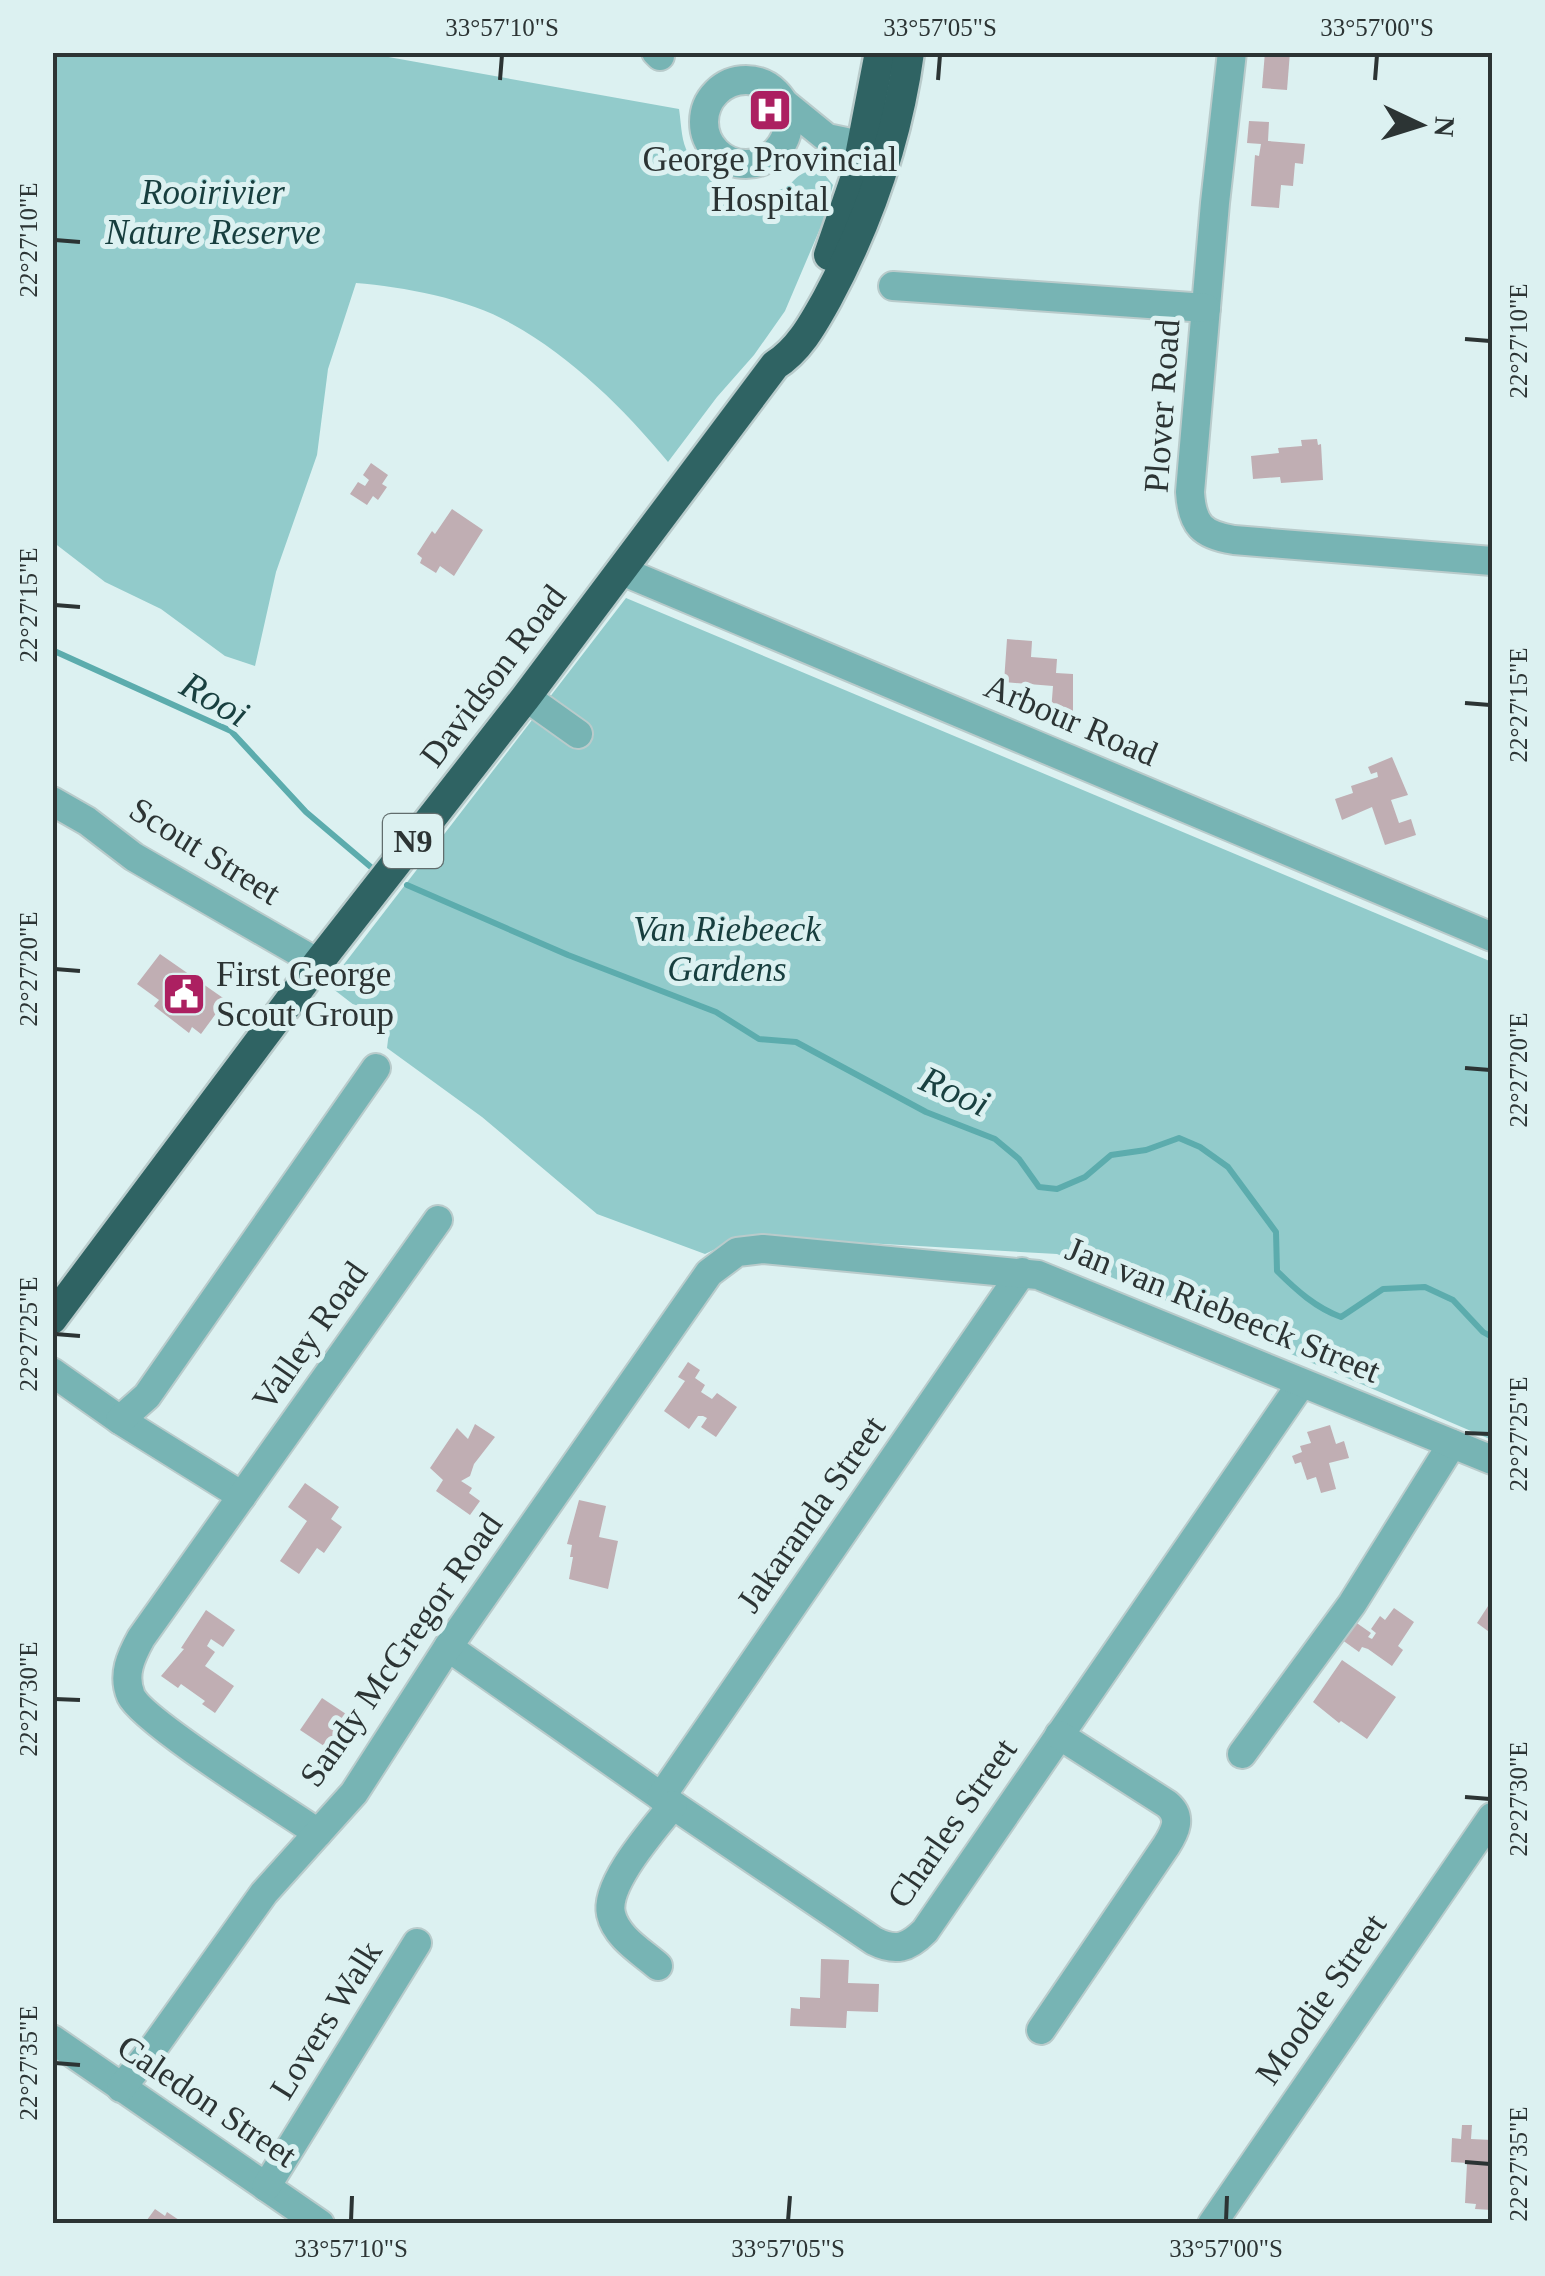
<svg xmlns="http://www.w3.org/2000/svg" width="1545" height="2276" font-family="'Times New Roman',serif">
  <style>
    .green { fill: #92cbcb }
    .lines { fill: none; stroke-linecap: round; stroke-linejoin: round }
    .stream { stroke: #5cacad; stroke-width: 6 }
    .building { fill: #c0aeb3 }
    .minor-casing { stroke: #b9cbcb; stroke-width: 32 }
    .highway-casing { stroke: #b9cbcb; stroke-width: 35 }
    .minor { stroke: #77b4b4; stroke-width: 28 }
    .highway { stroke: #2f6363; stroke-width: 30 }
    .ticks { fill: none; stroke: #2c3434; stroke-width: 4 }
    .labels { text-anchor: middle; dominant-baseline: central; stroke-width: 10; stroke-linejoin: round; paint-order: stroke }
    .shield { fill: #dcf1f1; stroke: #616d6d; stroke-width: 2.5 }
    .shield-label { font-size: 32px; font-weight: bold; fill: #2c3434 }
    .poi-label { font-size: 35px; fill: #2c3434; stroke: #dcf1f1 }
    .park-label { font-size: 35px; font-style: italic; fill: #173e3e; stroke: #dcf1f1 }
    .street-label { font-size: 35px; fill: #2c3434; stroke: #dcf1f1 }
    .water-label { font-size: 38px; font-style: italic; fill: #194040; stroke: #dcf1f1 }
    .neatline { fill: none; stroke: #2c3434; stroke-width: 4 }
    .ticks-label { font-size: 25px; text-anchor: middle; fill: #2c3434 }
  </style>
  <rect width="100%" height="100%" fill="#dcf1f1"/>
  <!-- green -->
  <g class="green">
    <path d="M52,53H366L679,109C681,121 681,137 686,149C700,183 744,202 779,190C799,183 792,171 821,170L833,185L822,224L785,311L754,355L717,397L668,462C624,409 573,358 512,324C470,299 404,287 356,283L328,369L317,455L276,572L255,666L225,656L161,609L105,582L53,542Z"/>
    <polygon points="626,598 1492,962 1492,1440 1057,1254 743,1236 705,1254 597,1214 482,1117 387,1048 389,1032 328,985"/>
  </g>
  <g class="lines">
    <!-- stream -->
    <g class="stream">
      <polyline points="52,650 231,731 306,812 372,868"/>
      <path d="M407,885L568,955L716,1012L759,1039L796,1042L926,1112L995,1139L1019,1159L1039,1187L1057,1189L1085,1177L1111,1155L1146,1150L1179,1138L1200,1147L1228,1167L1276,1232L1277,1271C1296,1290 1316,1308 1341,1317L1383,1289L1425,1287L1453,1300L1483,1332L1492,1337"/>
    </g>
  </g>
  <!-- building -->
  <g class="building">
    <polygon points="1265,52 1290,52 1287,90 1262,88"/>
    <polygon points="1249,121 1269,122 1268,141 1305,144 1303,164 1295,163 1293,186 1281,185 1279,208 1251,206 1255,155 1259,156 1261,144 1247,143"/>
    <polygon points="1317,439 1318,445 1321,444 1323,480 1281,483 1280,477 1253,479 1251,456 1279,453 1278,448 1302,446 1301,440"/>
    <polygon points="371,463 388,475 382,484 387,487 378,500 373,496 367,505 350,494 358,482 365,486 369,480 363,475"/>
    <polygon points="452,509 483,530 454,576 440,566 436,573 420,563 422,558 417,554 432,531 435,534"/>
    <polygon points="1007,639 1032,641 1031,657 1057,659 1056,673 1073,674 1073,713 1051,712 1053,686 1004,682"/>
    <polygon points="1392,757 1408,795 1391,800 1399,823 1411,819 1416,835 1385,845 1372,807 1342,820 1335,799 1353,793 1351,786 1378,777 1377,772 1371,774 1368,767"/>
    <polygon points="160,954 226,1000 201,1034 192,1027 189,1033 154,1006 159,1000 137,984"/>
    <polygon points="688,1362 700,1370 695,1378 705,1385 701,1392 712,1399 717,1393 737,1407 716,1437 701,1427 707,1418 703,1416 698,1416 689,1429 664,1411 685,1381 678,1377"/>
    <polygon points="475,1424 495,1437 474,1464 470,1476 461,1481 472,1488 469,1493 480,1501 470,1515 436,1491 443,1480 430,1468 457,1428 468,1439"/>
    <polygon points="1330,1425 1336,1444 1344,1441 1349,1458 1329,1463 1336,1489 1321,1493 1316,1477 1307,1480 1301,1462 1295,1464 1292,1456 1302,1452 1300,1446 1311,1443 1307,1432"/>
    <polygon points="305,1483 339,1507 331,1519 342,1527 324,1553 317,1548 299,1574 280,1561 307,1521 288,1507"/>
    <polygon points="579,1500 606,1506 599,1537 618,1541 608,1589 569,1579 573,1557 570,1557 572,1545 567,1544"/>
    <polygon points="1492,1600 1492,1634 1477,1623"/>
    <polygon points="1394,1608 1414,1622 1398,1646 1403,1650 1392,1666 1368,1649 1362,1647 1359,1652 1338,1637 1351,1619 1371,1633 1368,1637 1372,1639 1376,1633 1371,1629 1380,1616 1385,1620"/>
    <polygon points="206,1610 235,1630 223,1647 211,1639 207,1646 215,1652 205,1666 234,1686 215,1713 202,1704 205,1701 181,1684 178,1688 161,1676 184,1649 181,1648"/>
    <polygon points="1342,1660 1396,1697 1367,1739 1341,1721 1339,1723 1313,1702"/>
    <polygon points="322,1698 349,1716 327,1748 300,1730"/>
    <polygon points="821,1959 849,1960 848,1983 879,1984 878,2012 847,2011 846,2028 790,2026 791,2008 800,2009 800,1997 820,1998"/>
    <polygon points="1462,2125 1472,2125 1471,2139 1492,2140 1492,2210 1475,2209 1476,2204 1465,2203 1467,2163 1451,2162 1452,2138 1461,2139"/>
    <polygon points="155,2209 165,2216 167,2212 179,2220 176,2224 144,2224"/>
  </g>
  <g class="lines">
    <!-- minor casing -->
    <g class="minor-casing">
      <g id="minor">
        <polyline points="656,52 660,56"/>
        <path d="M1232,52L1215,203L1190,492C1192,525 1202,535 1234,540L1492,561"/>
        <circle cx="746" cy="122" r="42"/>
        <polyline points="784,103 827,138 884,150"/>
        <polyline points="893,286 1206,308"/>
        <polyline points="622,571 1492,937"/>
        <polyline points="526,697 578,734"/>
        <polyline points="52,801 87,821 134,857 318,963"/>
        <polyline points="52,1372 120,1420 242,1496"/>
        <polyline points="120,1420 147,1396 376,1068"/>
        <path d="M448,1647L673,1805L874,1941C896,1952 908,1948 925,1931L1301,1384"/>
        <polyline points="1242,1754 1352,1604 1452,1444"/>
        <polyline points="661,1797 1022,1272"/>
        <path d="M318,1833C286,1811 143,1722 131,1696C122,1675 131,1656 141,1638L438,1220"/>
        <path d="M658,1966C642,1952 616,1937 611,1914C604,1884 655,1828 673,1805"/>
        <path d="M1041,2030L1166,1846C1175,1832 1183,1817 1167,1804L1059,1735"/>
        <polyline points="52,2039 320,2224"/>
        <polyline points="121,2088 154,2047 264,1893 354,1793 448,1647 709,1273 737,1252 763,1249 1038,1275 1492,1460"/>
        <polyline points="266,2187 417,1943"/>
        <polyline points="1212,2224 1492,1817"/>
      </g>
    </g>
    <!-- highway casing -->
    <g class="highway-casing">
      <g id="highway">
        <polyline points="829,255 856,177 880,52"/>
        <path d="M52,1319L318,963L526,697L775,365C799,350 813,324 827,299C869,221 897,141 909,52"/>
      </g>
    </g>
    <!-- minor -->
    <use href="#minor" class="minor"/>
    <!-- highway -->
    <use href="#highway" class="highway"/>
  </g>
  <!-- ticks -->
  <path class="ticks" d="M500,80L502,55M938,80L940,55M1375,80L1377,55M55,240L80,242M1465,339L1490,341M55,605L80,607M1465,703L1490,705M55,969L80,971M1465,1068L1490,1070M55,1334L80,1336M1465,1433L1490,1434M55,1699L80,1700M1465,1797L1490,1799M55,2063L80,2065M1465,2162L1490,2164M351,2221L352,2196M788,2221L790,2196M1226,2221L1227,2196"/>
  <!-- icons -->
  <defs>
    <g id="hospital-square" transform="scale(2.25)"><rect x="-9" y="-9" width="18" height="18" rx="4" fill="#ac2061" stroke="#dcf1f1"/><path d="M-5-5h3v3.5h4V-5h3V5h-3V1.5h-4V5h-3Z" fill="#fff"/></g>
    <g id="civic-square" transform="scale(2.25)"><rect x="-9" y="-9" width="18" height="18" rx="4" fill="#ac2061" stroke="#dcf1f1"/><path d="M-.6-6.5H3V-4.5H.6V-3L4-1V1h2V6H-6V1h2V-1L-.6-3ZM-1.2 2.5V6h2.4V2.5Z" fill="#fff"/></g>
  </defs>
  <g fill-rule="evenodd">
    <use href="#hospital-square" x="770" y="110"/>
    <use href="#civic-square" x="184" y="994"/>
  </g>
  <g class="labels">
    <!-- shield labels -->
    <rect class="shield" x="383" y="814" width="60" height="54" rx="8"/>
    <g class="shield-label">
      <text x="413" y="841">N9</text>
    </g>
    <!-- poi labels -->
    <g class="poi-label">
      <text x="770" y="159">George Provincial<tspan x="770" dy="40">Hospital</tspan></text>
      <text x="216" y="974" text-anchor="start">First George<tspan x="216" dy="40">Scout Group</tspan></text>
    </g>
    <!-- park labels -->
    <g class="park-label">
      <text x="213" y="192">Rooirivier<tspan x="213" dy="40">Nature Reserve</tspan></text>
      <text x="727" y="929">Van Riebeeck<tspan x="727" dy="40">Gardens</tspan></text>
    </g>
    <!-- street labels -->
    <g class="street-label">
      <text transform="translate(1162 406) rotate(-86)">Plover Road</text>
      <text transform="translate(493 676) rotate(-53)">Davidson Road</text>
      <text transform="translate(1071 720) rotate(23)">Arbour Road</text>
      <text transform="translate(205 851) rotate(32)">Scout Street</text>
      <text transform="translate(1223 1310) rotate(22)">Jan van Riebeeck Street</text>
      <text transform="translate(310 1336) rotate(-55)">Valley Road</text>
      <text transform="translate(811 1514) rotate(-55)">Jakaranda Street</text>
      <text transform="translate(401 1650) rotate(-55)">Sandy McGregor Road</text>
      <text transform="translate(952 1823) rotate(-55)">Charles Street</text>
      <text transform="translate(1321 1999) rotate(-55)">Moodie Street</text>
      <text transform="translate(326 2020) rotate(-58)">Lovers Walk</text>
      <text transform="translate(207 2101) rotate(34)">Caledon Street</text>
    </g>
    <!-- water labels -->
    <g class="water-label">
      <text transform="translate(215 699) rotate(30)">Rooi</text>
      <text transform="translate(955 1091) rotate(24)">Rooi</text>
    </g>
  </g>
  <!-- border -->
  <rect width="1545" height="2276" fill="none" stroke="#dcf1f1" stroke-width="110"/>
  <!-- north arrow -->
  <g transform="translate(1420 125) rotate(94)" stroke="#dcf1f1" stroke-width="8" paint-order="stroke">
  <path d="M0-8L18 38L0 25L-18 38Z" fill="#2c3434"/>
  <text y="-15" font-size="28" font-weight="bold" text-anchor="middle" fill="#2c3434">N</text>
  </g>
  <rect x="55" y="55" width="1435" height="2166" class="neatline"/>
  <g class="ticks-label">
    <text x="502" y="36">33°57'10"S</text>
    <text x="940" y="36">33°57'05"S</text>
    <text x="1377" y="36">33°57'00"S</text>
    <text transform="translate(28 240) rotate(-90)" y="9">22°27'10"E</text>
    <text transform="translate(1518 341) rotate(-90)" y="9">22°27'10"E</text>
    <text transform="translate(28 605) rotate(-90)" y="9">22°27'15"E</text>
    <text transform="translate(1518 705) rotate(-90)" y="9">22°27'15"E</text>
    <text transform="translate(28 969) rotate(-90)" y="9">22°27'20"E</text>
    <text transform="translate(1518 1070) rotate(-90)" y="9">22°27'20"E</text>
    <text transform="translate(28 1334) rotate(-90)" y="9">22°27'25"E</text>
    <text transform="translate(1518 1434) rotate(-90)" y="9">22°27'25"E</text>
    <text transform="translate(28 1699) rotate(-90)" y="9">22°27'30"E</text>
    <text transform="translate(1518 1799) rotate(-90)" y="9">22°27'30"E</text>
    <text transform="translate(28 2063) rotate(-90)" y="9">22°27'35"E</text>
    <text transform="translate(1518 2164) rotate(-90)" y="9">22°27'35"E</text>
    <text x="351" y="2257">33°57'10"S</text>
    <text x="788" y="2257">33°57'05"S</text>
    <text x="1226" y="2257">33°57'00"S</text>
  </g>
</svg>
